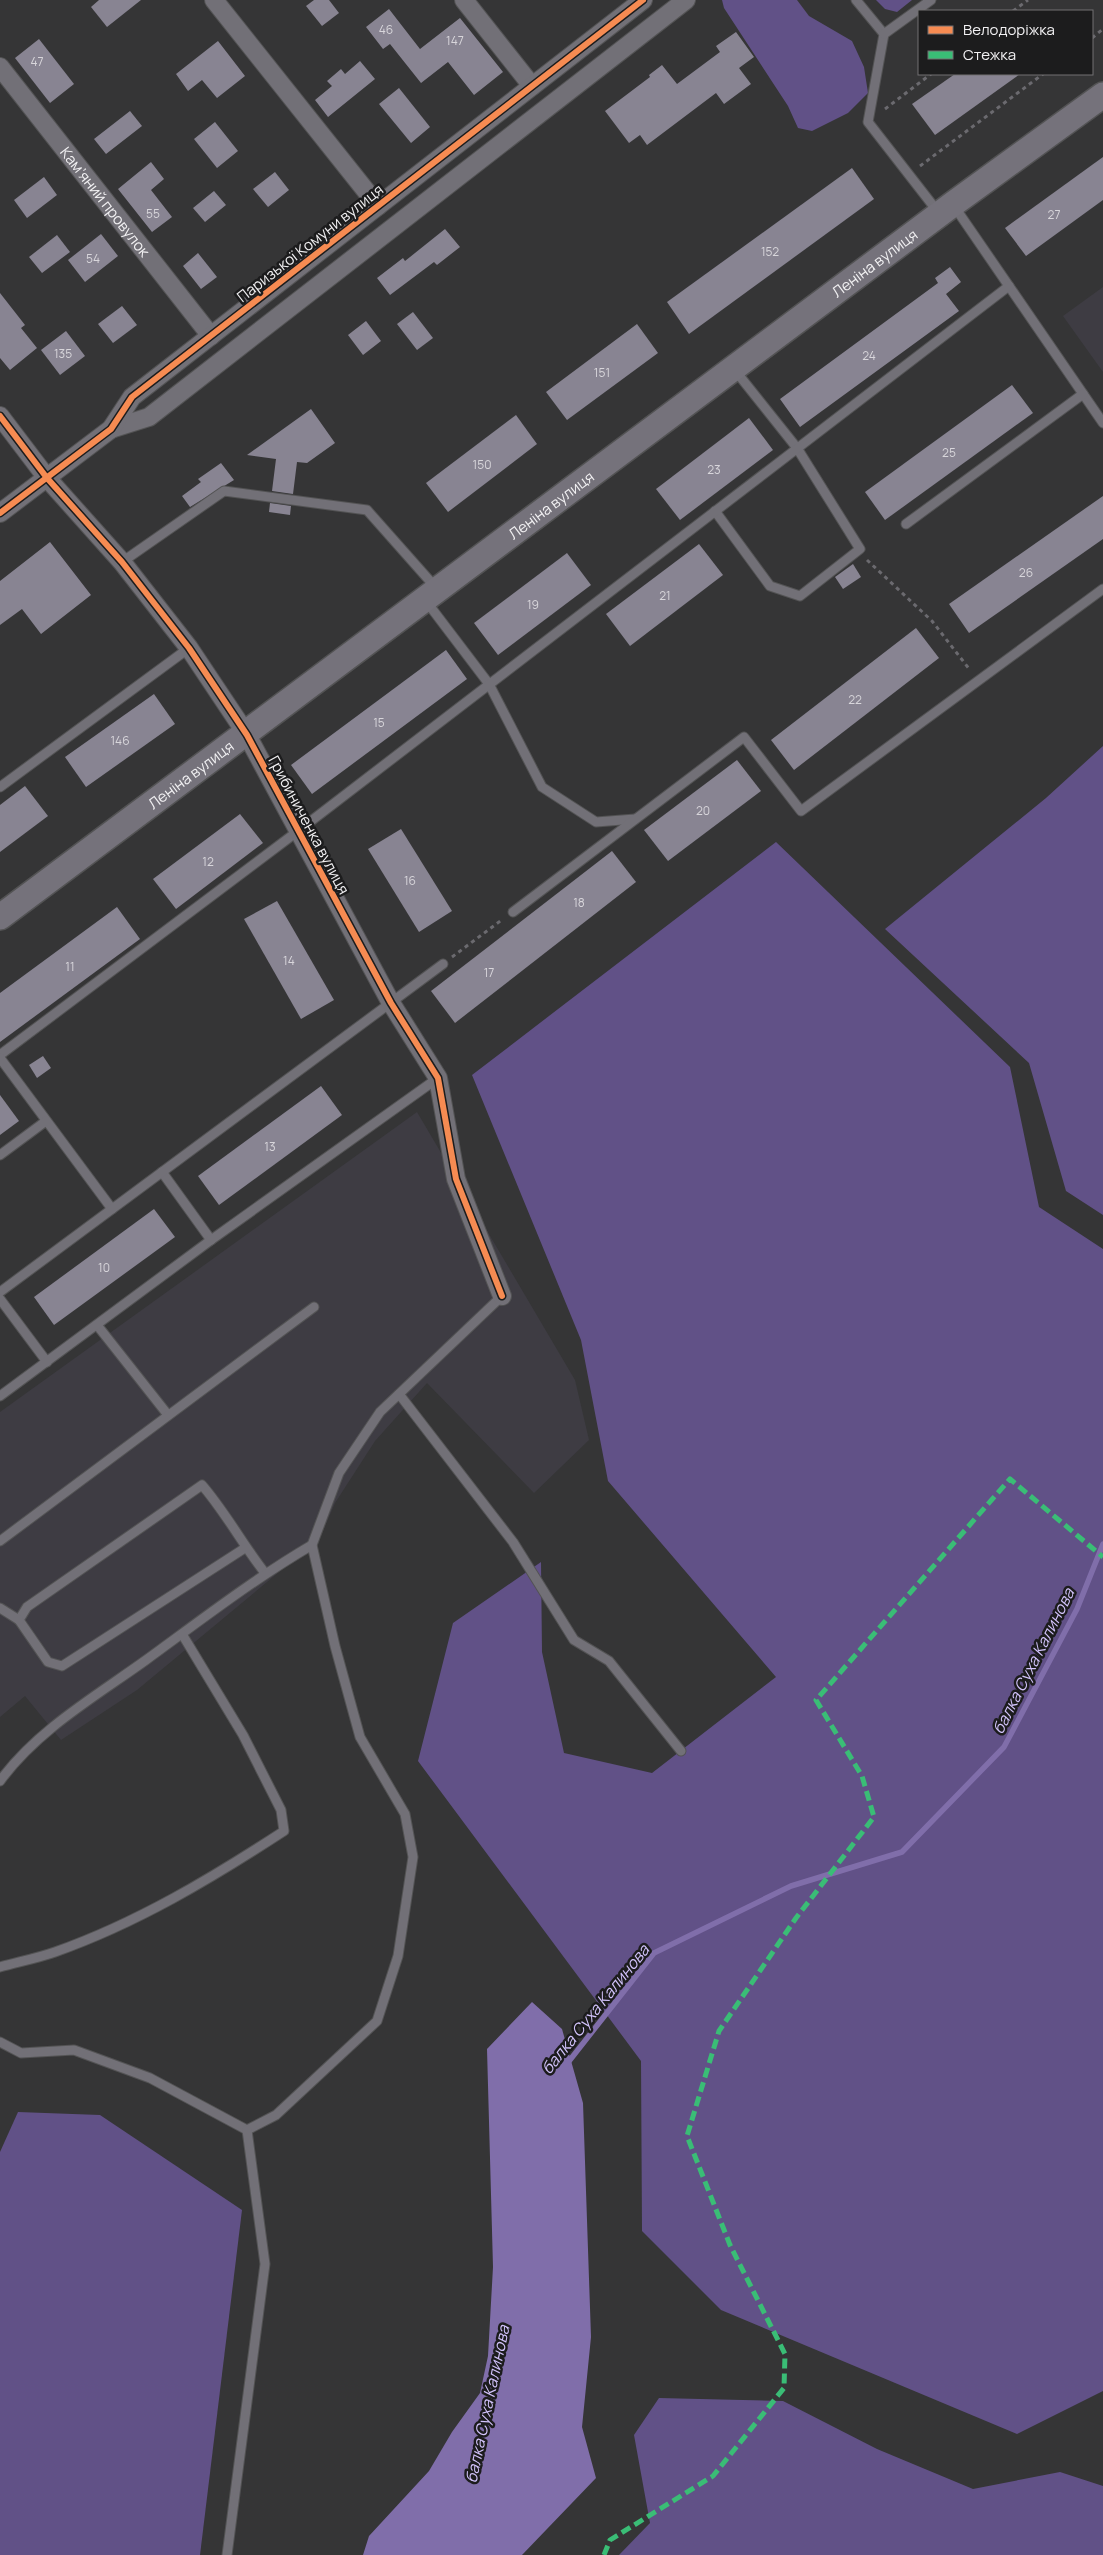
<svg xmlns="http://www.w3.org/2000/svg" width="1103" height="2555" font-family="Manrope,sans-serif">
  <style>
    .built { fill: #3e3c43 }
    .forest { fill: #615187 }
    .water { fill: #806eaa }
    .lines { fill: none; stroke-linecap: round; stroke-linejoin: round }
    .stream { stroke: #806eaa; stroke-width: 5.5 }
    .building { fill: #888492 }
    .lane-casing { stroke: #535354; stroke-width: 11 }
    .street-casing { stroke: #535354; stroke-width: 20 }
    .secondary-casing { stroke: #535354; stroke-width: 28 }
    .path { stroke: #6b6a6f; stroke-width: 3; stroke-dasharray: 4 4; stroke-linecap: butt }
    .lane { stroke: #727077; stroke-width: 9 }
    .street { stroke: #727077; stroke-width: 18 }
    .secondary { stroke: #75727b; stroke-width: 25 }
    .quiet { stroke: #3abd76; stroke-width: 5; stroke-dasharray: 10 5; stroke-linecap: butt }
    .cycleway-casing { stroke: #1c1c1d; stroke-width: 9 }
    .cycleway { stroke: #f68b52; stroke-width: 6 }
    .labels { text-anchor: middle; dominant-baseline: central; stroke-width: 5; stroke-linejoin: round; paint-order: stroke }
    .number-label { font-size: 12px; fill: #d8d6db }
    .street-label { font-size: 15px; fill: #f2f1f3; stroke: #1c1c1d }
    .water-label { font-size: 16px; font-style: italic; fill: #d2c3fb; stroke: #1c1c1d }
  </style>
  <rect width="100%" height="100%" fill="#353536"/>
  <!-- built -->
  <g class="built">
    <polygon points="1103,287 1103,372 1063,316"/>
    <polygon points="417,1112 575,1380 589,1440 534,1493 427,1383 375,1441 335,1503 320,1538 137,1690 61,1740 25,1696 0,1717 0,1412"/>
  </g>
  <!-- forest -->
  <g class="forest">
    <polygon points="722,0 797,0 809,16 852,41 864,67 868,93 848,113 812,131 798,128 788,106 724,8"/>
    <polygon points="876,0 912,0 897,12 885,9"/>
    <polygon points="1103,746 1103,1215 1066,1191 1029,1063 885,929 1046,798"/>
    <polygon points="776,842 1010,1067 1039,1207 1103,1249 1103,2391 1017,2434 721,2310 642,2231 641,2061 418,1761 453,1623 541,1562 542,1652 564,1753 652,1773 776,1677 608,1481 581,1340 472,1075"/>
    <polygon points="18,2112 100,2115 242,2210 200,2555 0,2555 0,2152"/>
    <polygon points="659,2398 783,2401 877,2449 973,2489 1060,2472 1103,2486 1103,2555 619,2555 650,2523 634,2435"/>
  </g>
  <!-- water -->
  <polygon class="water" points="532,2002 562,2029 583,2103 591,2337 582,2427 596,2478 522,2555 363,2555 369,2536 429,2471 452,2432 480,2393 488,2356 493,2267 487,2049"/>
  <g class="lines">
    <!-- stream -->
    <polyline class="stream" points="566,2065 654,1953 791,1886 902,1852 1004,1747 1077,1609 1103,1544"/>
  </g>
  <!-- building -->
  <g class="building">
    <polygon points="99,0 141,0 107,27 91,7"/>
    <polygon points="314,0 329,0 339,13 322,26 306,6"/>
    <polygon points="389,9 420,49 460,18 503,72 474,95 448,62 421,83 390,44 383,49 366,27"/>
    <polygon points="736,32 754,57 739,68 751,84 724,104 716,93 647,145 640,135 629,143 605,111 650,77 649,75 662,65 677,84 720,52 716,46"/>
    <polygon points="39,39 74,84 50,103 15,58"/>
    <polygon points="218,41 245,76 217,98 202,80 188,91 176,74"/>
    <polygon points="360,61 375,79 328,117 315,100 332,86 327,81 341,69 345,74"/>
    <polygon points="955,74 1020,74 935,135 912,104"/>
    <polygon points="399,88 430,127 411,143 379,104"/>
    <polygon points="130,111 142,126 106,154 94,139"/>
    <polygon points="215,122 238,151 217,168 194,139"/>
    <polygon points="1103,157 1103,200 1026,256 1005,228"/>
    <polygon points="151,162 164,179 151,190 172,217 152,232 118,189"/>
    <polygon points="852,168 874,199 689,334 667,302"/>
    <polygon points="275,172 289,190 268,207 253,189"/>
    <polygon points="44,177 57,195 27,218 14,200"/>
    <polygon points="214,191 226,205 205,222 193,208"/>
    <polygon points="445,229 460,247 437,265 434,262 390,295 377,278 403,258 405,261"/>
    <polygon points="101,234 118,256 85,282 68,260"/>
    <polygon points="57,235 70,252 42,273 29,257"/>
    <polygon points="198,253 217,277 201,289 183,266"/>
    <polygon points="950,267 961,282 946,294 959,311 800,427 780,399 938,283 935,278"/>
    <polygon points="0,293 25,325 21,328 37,348 10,370 0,358"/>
    <polygon points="122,306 137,325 113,343 98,324"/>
    <polygon points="413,312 433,338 417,350 397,324"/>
    <polygon points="366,321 381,341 363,355 348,335"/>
    <polygon points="637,324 658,353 567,420 546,392"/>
    <polygon points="66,331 85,356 60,375 41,350"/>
    <polygon points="1012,385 1033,413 885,520 865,492"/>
    <polygon points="311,409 335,443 307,463 297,462 293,494 272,491 276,459 247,455"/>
    <polygon points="516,415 537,444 448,512 426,483"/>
    <polygon points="749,418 773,450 680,520 656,489"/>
    <polygon points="221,463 234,480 190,507 182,496 201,482 198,479"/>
    <polygon points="1103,496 1103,539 969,633 949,604"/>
    <polygon points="270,503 291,506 290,515 269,512"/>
    <polygon points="50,542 91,595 41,634 22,609 0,625 0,581"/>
    <polygon points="699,544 723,575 630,646 606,614"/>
    <polygon points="567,553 591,585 498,655 474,623"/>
    <polygon points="853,564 861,577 843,589 835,577"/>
    <polygon points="916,628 939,658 794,770 771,740"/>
    <polygon points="446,650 467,679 312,794 291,765"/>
    <polygon points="154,694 175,724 86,787 65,757"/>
    <polygon points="737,760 761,791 668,861 644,830"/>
    <polygon points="25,786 48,816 0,852 0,805"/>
    <polygon points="240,814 263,843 176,909 153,879"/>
    <polygon points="401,829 452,911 419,932 368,849"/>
    <polygon points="612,851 636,882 455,1023 431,991"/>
    <polygon points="277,901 334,1000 301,1019 244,919"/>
    <polygon points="117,907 140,939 0,1042 0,993"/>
    <polygon points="43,1056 51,1068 37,1078 29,1065"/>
    <polygon points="321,1086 342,1115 219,1205 198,1176"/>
    <polygon points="0,1095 19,1121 0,1135"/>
    <polygon points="154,1209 175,1237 54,1325 34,1297"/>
  </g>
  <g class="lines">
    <!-- lane casing -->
    <g class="lane-casing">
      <g id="lane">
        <polyline points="856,0 884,34 868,122 938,212"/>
        <polyline points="884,34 931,0"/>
        <polyline points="954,206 1103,423"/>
        <polyline points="715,511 770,586 800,596 860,549 797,448 734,369"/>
        <polyline points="906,524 1083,394"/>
        <polyline points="122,562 224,491 367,510 437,589"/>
        <polyline points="426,601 489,684 542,787 596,822 635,819"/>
        <polyline points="0,787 189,648"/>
        <polyline points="513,912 744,737 801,811 1103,589"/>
        <polyline points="0,1055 298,831 1009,286"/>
        <polyline points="0,1058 112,1209"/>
        <polyline points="0,1155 46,1121"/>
        <polyline points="162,1172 211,1240"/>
        <polyline points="0,1292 443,964"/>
        <polyline points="0,1299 47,1362"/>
        <polyline points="97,1325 168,1415"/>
        <polyline points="399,1394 513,1542 574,1640 609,1661 681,1751"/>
        <polyline points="0,1396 211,1240 438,1078"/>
        <polyline points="0,1541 314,1307"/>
        <path d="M245,1548L62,1666L48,1662L19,1620L27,1607L202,1485C226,1513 243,1545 265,1573"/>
        <polyline points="0,1608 19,1620"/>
        <path d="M0,1781C37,1730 96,1696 146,1660C201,1620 254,1579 312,1545"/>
        <path d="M0,1967C18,1962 38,1958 55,1952C137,1923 212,1878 284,1831L281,1810L243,1735L182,1634"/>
        <polyline points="0,2042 21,2053 74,2050 150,2078 247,2130"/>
        <polyline points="247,2130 276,2115 377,2021 398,1956 413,1857 405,1814 360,1737 335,1646 312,1545 339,1473 380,1412 502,1296"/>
        <polyline points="227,2555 265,2264 247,2130"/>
      </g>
    </g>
    <!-- street casing -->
    <g class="street-casing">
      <g id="street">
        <polyline points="214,0 378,206"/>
        <polyline points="464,0 532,86"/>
        <path id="s1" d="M0,67L211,336"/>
        <polyline points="0,416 47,478 122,562 189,648 247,735 391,1003 438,1078 456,1179 502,1296"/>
        <polyline points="111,429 149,417 686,0"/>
        <polyline points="0,513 111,429 132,397 643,0"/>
      </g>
    </g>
    <!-- secondary casing -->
    <g class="secondary-casing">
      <g id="secondary">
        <path id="s2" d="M0,917L953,204L1103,95"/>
      </g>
    </g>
    <!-- path -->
    <g class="path">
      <polyline points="1013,11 1028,0"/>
      <polyline points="1092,38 1103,29"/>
      <polyline points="885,109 931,74"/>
      <polyline points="920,166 1043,74"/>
      <polyline points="867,560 932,621 970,670"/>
      <polyline points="452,957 503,919"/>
    </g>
    <!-- lane -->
    <use href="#lane" class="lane"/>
    <!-- street -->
    <use href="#street" class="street"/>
    <!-- secondary -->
    <use href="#secondary" class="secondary"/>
    <!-- quiet -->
    <polyline class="quiet" points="604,2555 610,2540 713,2476 784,2388 785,2354 730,2245 687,2136 719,2031 796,1918 874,1817 862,1776 816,1700 1010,1479 1103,1557"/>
    <!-- cycleway casing -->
    <g class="cycleway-casing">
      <g id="cycleway">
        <polyline points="0,416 47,478 122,562 189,648 247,735 391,1003 438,1078 456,1179 502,1296"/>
        <polyline points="0,513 111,429 132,397 643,0"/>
      </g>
    </g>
    <!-- cycleway -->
    <use href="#cycleway" class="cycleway"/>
  </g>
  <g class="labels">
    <!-- number labels -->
    <g class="number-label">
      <text x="386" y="29">46</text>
      <text x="455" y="40">147</text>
      <text x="37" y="61">47</text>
      <text x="153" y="213">55</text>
      <text x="1054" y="214">27</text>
      <text x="770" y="251">152</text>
      <text x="93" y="258">54</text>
      <text x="63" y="353">135</text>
      <text x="869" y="355">24</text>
      <text x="602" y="372">151</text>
      <text x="949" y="452">25</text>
      <text x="482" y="464">150</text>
      <text x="714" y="469">23</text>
      <text x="1026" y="572">26</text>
      <text x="665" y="595">21</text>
      <text x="533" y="604">19</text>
      <text x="855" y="699">22</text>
      <text x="379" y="722">15</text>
      <text x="120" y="740">146</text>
      <text x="703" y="810">20</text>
      <text x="208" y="861">12</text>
      <text x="410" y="880">16</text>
      <text x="579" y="902">18</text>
      <text x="289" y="960">14</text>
      <text x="70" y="966">11</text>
      <text x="489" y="972">17</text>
      <text x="270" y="1146">13</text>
      <text x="104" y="1267">10</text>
    </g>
    <!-- street labels -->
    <g class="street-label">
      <text stroke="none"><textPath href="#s1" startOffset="171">Кам’яний провулок</textPath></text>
      <text transform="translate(310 243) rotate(-38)">Паризької Комуни вулиця</text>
      <text stroke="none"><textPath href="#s2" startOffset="1092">Леніна вулиця</textPath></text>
      <text stroke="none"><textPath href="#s2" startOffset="688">Леніна вулиця</textPath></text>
      <text stroke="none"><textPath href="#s2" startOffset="238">Леніна вулиця</textPath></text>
      <text transform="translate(309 825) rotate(62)">Грибиниченка вулиця</text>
    </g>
    <!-- water labels -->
    <g class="water-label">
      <text transform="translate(1033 1661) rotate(-63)">балка Суха Калинова</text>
      <text transform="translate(595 2009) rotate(-51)">балка Суха Калинова</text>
      <text transform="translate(487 2404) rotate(-78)">балка Суха Калинова</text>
    </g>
  </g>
  <!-- legend -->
  <rect x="918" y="10" width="175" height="65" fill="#1c1c1d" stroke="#727173"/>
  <rect x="928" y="26" width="25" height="8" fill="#f68b52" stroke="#727173"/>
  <text x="963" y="35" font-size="15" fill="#f2f1f3">Велодоріжка</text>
  <rect x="928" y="51" width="25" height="8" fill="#3abd76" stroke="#727173"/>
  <text x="963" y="60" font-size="15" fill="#f2f1f3">Стежка</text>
</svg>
